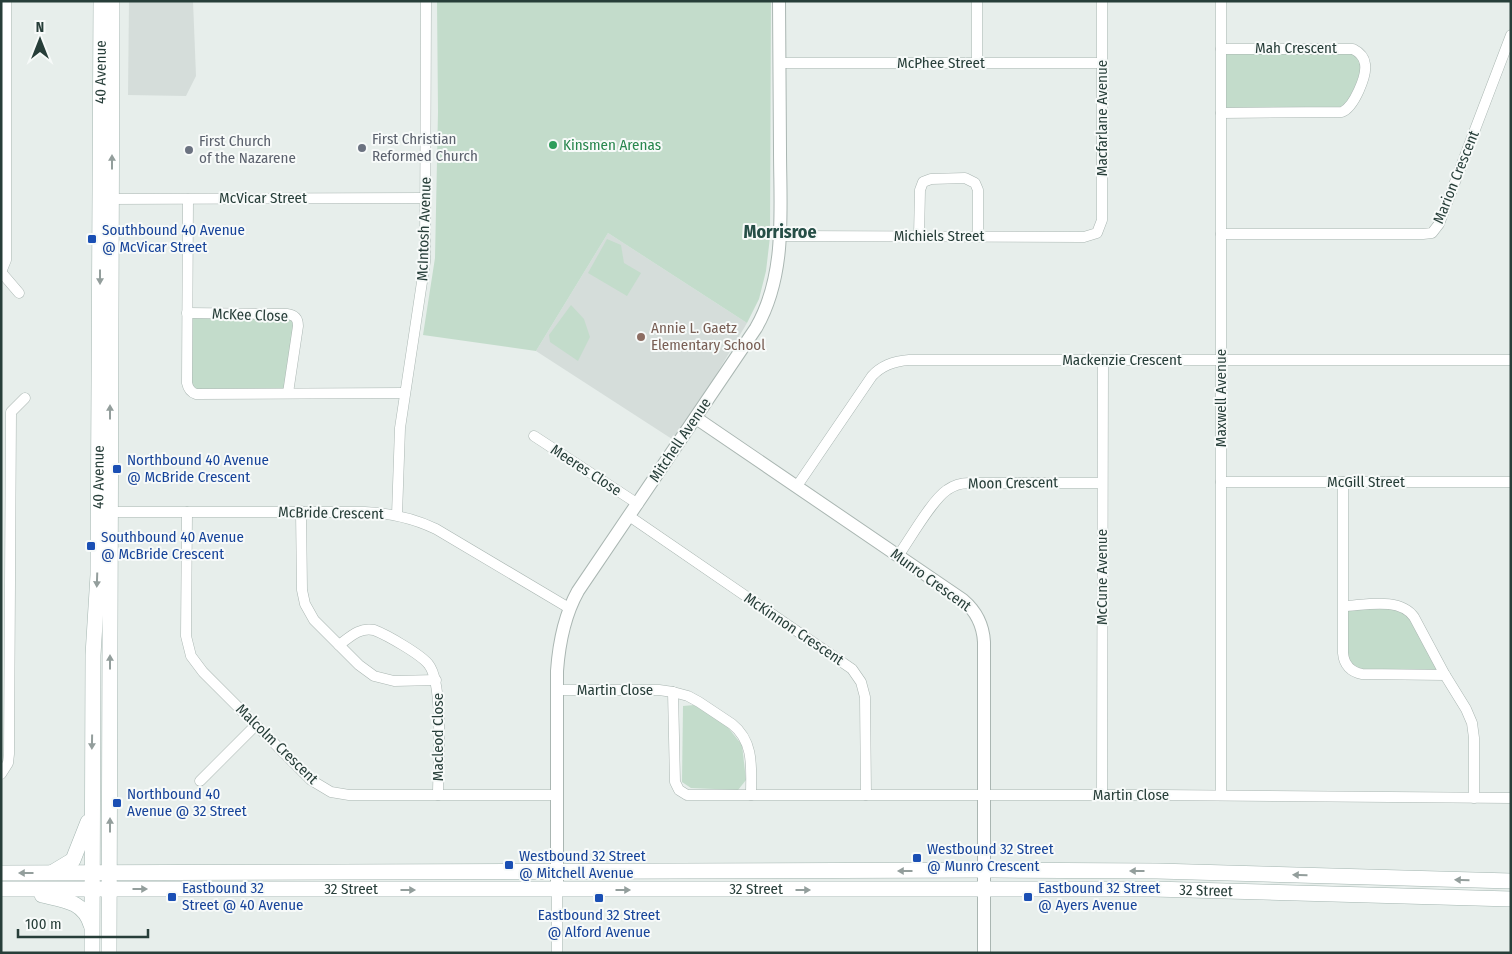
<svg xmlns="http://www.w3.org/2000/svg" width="1512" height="954" font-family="'Fira Sans Condensed',sans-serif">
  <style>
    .built { fill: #d5ddda }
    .green { fill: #c3dccb }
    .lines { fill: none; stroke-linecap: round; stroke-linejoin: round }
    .minor-casing { stroke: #aab6b2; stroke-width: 11 }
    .tertiary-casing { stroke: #aab6b2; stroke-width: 14 }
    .secondary-casing { stroke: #a3b5b0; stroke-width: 16 }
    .minor { stroke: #fff; stroke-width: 10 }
    .tertiary { stroke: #fff; stroke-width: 12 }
    .secondary { stroke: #fff; stroke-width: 15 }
    .oneway { fill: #939e9c }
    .leisure-dot { fill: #2e9e5b; stroke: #f7faf9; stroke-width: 2 }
    .worship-dot { fill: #6b7280; stroke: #f7faf9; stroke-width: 2 }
    .transit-dot { fill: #1a4fb4; stroke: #f7faf9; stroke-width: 2 }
    .education-dot { fill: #8d6e63; stroke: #f7faf9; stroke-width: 2 }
    .labels { text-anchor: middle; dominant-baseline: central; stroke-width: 4; stroke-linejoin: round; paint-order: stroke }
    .street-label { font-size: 15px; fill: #273e39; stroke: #f7faf9 }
    .worship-label { font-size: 15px; fill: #5b616d; stroke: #f7faf9; text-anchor: start }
    .leisure-label { font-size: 15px; fill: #27864d; stroke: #f7faf9; text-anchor: start }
    .transit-label { font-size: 15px; fill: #164399; stroke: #f7faf9; text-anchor: start }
    .education-label { font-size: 15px; fill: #785e54; stroke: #f7faf9; text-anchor: start }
    .quarter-label { font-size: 18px; font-weight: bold; fill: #254e46; stroke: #f7faf9 }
  </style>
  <rect width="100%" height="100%" fill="#e7eeeb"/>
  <!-- built -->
  <g class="built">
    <polygon points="129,1 193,1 196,76 186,96 128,95"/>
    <polygon points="608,233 747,323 692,415 672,439 536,351"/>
  </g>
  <!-- green -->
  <g class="green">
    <polygon points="437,1 771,1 770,237 766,271 759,299 747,323 608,233 536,351 423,335 435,258 438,112"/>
    <polygon points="1348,48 1365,60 1350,107 1221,113 1221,49"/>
    <polygon points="607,239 621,245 624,263 641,273 627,296 588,273"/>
    <polygon points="571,305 584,319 590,337 578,361 550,342 549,335"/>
    <polygon points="187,313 294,315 288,393 196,394 187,383"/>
    <polygon points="1344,606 1403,606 1445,675 1362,674 1348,667"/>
    <polygon points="694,705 726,725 742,745 746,780 738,790 691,788 682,782 683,706"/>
  </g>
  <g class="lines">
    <!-- minor casing -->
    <g class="minor-casing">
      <g id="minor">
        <polyline points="977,1 977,63"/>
        <polyline points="779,63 1102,63"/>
        <path d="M1221,113L1342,112C1354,107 1367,76 1365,64C1364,56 1359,52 1353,49H1221"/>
        <polyline points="107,199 426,198"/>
        <path d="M188,199L187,383C188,388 190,392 196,394L404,393"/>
        <polyline points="1221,234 1423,234 1432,233 1439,224 1511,35"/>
        <polyline points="780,236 1084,237 1097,233 1102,220 1102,1"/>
        <polyline points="919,236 920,190 923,182 931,179 965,178 975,183 978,190 978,236"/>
        <polyline points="1,272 6,260 6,1"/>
        <polyline points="1,272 19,293"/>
        <path d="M187,313L287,314C295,315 298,318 298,326L288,393"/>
        <polyline points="534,436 638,504"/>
        <polyline points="1221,482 1511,482"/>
        <path d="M1343,482V653C1344,665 1351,672 1362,674L1445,675"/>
        <path d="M797,486L872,376C882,365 894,361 909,360H1511"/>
        <polyline points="301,511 302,590 305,604 314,620 359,665 374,676 394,681 436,680"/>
        <path d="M105,512H365C390,513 413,518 436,529L569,608"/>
        <polyline points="187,512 186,636 191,656 203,672 311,780 331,792 349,795 556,795"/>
        <polyline points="397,515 400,428 425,262 426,1"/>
        <polyline points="629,516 852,669 861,682 865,697 866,795"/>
        <path d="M898,556C910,539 932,500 947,490C954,485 961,483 969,483H1102"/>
        <path d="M1344,606C1366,605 1400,597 1414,617L1445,675L1466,709L1472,723L1474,738V798"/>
        <path d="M339,645C350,637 359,627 374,630C387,635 422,655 429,665C444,685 438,767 438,795"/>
        <path d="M556,690H659L673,692L688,696L699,702L732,724C755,742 751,770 751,795"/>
        <polyline points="673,692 675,782 679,790 687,795 1160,795 1511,798"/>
        <polyline points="1,774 8,763 9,754 11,412 25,398"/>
        <polyline points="200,781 256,725"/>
        <polyline points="1102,795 1103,360"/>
        <polyline points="1221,795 1221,1"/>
        <polyline points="557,953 557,890"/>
      </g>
    </g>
    <!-- tertiary casing -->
    <g class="tertiary-casing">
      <g id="tertiary">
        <path d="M696,418L963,600C976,611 983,624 984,642V953"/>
        <path d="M557,890V671C559,643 564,616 578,591L756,328C787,274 780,210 780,150C780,100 779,51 779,1"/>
      </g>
    </g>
    <!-- secondary casing -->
    <g class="secondary-casing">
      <g id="secondary">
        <polyline points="53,872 73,860 88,822"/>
        <polyline points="1,873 993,870 1157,871 1511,881"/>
        <path id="s1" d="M1,889H1153L1511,899"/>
        <path d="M42,895C63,900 84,901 91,925"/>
        <path id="s2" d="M92,953L93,655L98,575L101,1"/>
        <polyline points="109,953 112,1"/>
      </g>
    </g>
    <!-- minor -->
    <use href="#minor" class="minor"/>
    <!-- tertiary -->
    <use href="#tertiary" class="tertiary"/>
    <!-- secondary -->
    <use href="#secondary" class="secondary"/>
  </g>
  <!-- one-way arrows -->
  <defs><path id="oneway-solid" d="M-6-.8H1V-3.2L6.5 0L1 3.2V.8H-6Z" transform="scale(1.25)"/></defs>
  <g class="oneway">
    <use href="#oneway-solid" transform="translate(112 162) rotate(-90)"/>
    <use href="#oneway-solid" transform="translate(100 277) rotate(90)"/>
    <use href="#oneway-solid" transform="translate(110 412) rotate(-90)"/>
    <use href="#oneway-solid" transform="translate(97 580) rotate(92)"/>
    <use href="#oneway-solid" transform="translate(110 662) rotate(-90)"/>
    <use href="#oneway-solid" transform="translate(92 742) rotate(91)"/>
    <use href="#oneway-solid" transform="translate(110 825) rotate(-90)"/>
    <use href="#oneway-solid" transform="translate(905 871) rotate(180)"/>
    <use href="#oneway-solid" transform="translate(1137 871) rotate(-180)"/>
    <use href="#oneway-solid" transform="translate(26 873) rotate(-180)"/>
    <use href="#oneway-solid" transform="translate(1300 875) rotate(-178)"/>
    <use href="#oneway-solid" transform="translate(1462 880) rotate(-178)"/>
    <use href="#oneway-solid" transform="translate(140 889)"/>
    <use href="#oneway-solid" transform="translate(408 890)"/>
    <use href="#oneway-solid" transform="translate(623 890)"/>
    <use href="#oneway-solid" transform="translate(803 890)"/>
  </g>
  <!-- markers -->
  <circle class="leisure-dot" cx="553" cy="145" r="5"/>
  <g class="worship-dot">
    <circle cx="362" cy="148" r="5"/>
    <circle cx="189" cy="150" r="5"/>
  </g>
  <g class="transit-dot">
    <rect x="87" y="234" width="10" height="10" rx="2.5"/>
    <rect x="112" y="464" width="10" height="10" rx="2.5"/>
    <rect x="86" y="541" width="10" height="10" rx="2.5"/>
    <rect x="112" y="798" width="10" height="10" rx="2.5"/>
    <rect x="912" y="853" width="10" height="10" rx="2.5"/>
    <rect x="504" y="860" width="10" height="10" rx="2.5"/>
    <rect x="167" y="892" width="10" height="10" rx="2.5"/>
    <rect x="1023" y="892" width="10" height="10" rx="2.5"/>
    <rect x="594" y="893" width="10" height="10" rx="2.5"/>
  </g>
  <circle class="education-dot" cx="641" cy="337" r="5"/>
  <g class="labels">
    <!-- street labels -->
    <g class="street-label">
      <text x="1296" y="48">Mah Crescent</text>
      <text x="941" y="63">McPhee Street</text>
      <text stroke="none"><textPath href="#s2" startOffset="881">40 Avenue</textPath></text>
      <text transform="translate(1102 118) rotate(-90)">Macfarlane Avenue</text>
      <text transform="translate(1456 177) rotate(-68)">Marion Crescent</text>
      <text x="263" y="198">McVicar Street</text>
      <text transform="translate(424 229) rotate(-88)">McIntosh Avenue</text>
      <text x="939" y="236">Michiels Street</text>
      <text transform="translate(250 315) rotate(2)">McKee Close</text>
      <text x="1122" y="360">Mackenzie Crescent</text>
      <text transform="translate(1221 398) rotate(-90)">Maxwell Avenue</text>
      <text transform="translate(680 440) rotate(-56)">Mitchell Avenue</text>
      <text transform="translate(586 470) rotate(33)">Meeres Close</text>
      <text stroke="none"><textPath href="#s2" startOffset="476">40 Avenue</textPath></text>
      <text x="1366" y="482">McGill Street</text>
      <text transform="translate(1013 483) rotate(-1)">Moon Crescent</text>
      <text transform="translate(331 513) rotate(1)">McBride Crescent</text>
      <text transform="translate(1102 577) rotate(-90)">McCune Avenue</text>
      <text transform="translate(931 580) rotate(36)">Munro Crescent</text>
      <text transform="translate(794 629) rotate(34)">McKinnon Crescent</text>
      <text x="615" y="690">Martin Close</text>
      <text transform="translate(438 737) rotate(-90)">Macleod Close</text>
      <text transform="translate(277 744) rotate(44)">Malcolm Crescent</text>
      <text x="1131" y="795">Martin Close</text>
      <text stroke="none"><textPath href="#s1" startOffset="350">32 Street</textPath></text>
      <text stroke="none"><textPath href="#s1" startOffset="755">32 Street</textPath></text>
      <text stroke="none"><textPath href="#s1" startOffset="1205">32 Street</textPath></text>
    </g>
    <!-- worship labels -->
    <g class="worship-label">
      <text x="372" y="139">First Christian<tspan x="372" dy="17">Reformed Church</tspan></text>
      <text x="199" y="141">First Church<tspan x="199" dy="17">of the Nazarene</tspan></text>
    </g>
    <!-- leisure labels -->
    <g class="leisure-label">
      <text x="563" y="145">Kinsmen Arenas</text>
    </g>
    <!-- transit labels -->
    <g class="transit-label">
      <text x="102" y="230">Southbound 40 Avenue<tspan x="102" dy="17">@ McVicar Street</tspan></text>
      <text x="127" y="460">Northbound 40 Avenue<tspan x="127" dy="17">@ McBride Crescent</tspan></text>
      <text x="101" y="537">Southbound 40 Avenue<tspan x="101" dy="17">@ McBride Crescent</tspan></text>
      <text x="127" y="794">Northbound 40<tspan x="127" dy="17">Avenue @ 32 Street</tspan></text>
      <text x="927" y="849">Westbound 32 Street<tspan x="927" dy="17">@ Munro Crescent</tspan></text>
      <text x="519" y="856">Westbound 32 Street<tspan x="519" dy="17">@ Mitchell Avenue</tspan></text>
      <text x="182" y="888">Eastbound 32<tspan x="182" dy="17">Street @ 40 Avenue</tspan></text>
      <text x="1038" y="888">Eastbound 32 Street<tspan x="1038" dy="17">@ Ayers Avenue</tspan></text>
      <text x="599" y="915" text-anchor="middle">Eastbound 32 Street<tspan x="599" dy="17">@ Alford Avenue</tspan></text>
    </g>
    <!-- education labels -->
    <g class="education-label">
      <text x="651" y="328">Annie L. Gaetz<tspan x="651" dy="17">Elementary School</tspan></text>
    </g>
    <!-- quarter labels -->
    <g class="quarter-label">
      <text x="780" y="232">Morrisroe</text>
    </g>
  </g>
  <!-- border -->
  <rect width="1512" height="954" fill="none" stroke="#273e39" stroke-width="5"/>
  <!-- north arrow -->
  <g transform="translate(40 40)" stroke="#f7faf9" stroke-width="4" paint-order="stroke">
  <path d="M0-4L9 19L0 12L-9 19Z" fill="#273e39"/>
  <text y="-8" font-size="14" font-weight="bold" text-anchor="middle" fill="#273e39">N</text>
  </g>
  <!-- scale -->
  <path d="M18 929v8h130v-8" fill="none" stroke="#273e39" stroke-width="2.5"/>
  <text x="25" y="929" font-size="15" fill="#273e39" stroke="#f7faf9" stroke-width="4" paint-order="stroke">100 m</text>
</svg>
